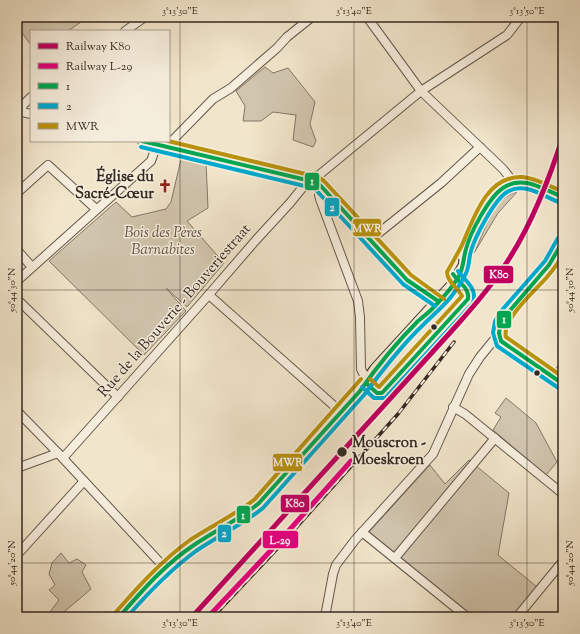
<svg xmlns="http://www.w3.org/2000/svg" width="580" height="634" font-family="'Sorts Mill Goudy',serif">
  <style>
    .green { fill: #d1c5ae; stroke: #837768 }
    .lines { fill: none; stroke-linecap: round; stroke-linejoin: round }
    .minor-casing { stroke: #64584c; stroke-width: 10 }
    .major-casing { stroke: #352922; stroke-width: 12 }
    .minor { stroke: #f6eedd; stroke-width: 8 }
    .major { stroke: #f1e5cb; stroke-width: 10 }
    .rail-casing { stroke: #352922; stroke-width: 3.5 }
    .rail { stroke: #f6eedd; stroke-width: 2; stroke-dasharray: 6; stroke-linecap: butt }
    .bus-1-casing { stroke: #f6eedd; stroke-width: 7 }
    .bus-2-casing { stroke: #f6eedd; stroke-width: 7 }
    .bus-3-casing { stroke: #f6eedd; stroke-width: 7 }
    .bus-1 { stroke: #00a651; stroke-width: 4 }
    .bus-2 { stroke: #00a9ce; stroke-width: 4 }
    .bus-3 { stroke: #b8910e; stroke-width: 4 }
    .rail-1-casing { stroke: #f6eedd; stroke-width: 8 }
    .rail-2-casing { stroke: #f6eedd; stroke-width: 8 }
    .rail-1 { stroke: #bf005f; stroke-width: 5 }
    .rail-2 { stroke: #e5007d; stroke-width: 5 }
    .ticks { fill: none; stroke: #352922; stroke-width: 1; stroke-opacity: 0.45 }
    .bus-dot { fill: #352922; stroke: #f6eedd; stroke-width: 1.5 }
    .labels { text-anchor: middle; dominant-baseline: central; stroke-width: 3; stroke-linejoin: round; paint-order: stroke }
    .poi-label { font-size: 15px; font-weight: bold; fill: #352922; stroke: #f6eedd; text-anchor: end }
    .park-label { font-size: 15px; font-style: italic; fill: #5c5045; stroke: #f6eedd }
    .street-label { font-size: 15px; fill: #352922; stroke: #f6eedd }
    .stop-label { font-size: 15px; font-weight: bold; fill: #352922; stroke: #f6eedd; text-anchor: start }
    .line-badge { stroke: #f6eedd; stroke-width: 1.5 }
    .badge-label { font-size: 11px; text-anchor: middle; font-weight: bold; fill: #fff }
    .neatline { fill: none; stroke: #352922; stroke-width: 1.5 }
    .ticks-label { font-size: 10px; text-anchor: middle; fill: #352922 }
  </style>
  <rect width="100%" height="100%" fill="#f1e5cb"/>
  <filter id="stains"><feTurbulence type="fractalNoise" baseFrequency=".005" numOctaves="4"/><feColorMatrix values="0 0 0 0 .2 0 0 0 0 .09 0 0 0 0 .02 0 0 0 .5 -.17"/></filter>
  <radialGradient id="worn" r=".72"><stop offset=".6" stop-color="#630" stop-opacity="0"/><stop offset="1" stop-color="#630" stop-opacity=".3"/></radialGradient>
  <!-- green -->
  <g class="green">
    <polygon points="17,17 88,17 68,31 31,31 31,45 17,26"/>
    <polygon points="265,67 273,73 288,68 315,102 310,124 316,141 313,147 293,140 296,115 273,112 261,121 243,121 245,106 236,91"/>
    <polygon points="182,155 206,162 208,208 187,221 224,263 187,307 166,288 186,311 144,355 49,261 116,202 132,217 166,209 171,202"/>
    <path d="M517,192L498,213L474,253C483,235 494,196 517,192Z"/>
    <polygon points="506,398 536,423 557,462 546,475 493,430 501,417 495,413"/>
    <polygon points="469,460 509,493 498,555 537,587 512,617 471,617 369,532 430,465 445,484"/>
    <polygon points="61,553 69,563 77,559 86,565 82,572 91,589 58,617 53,617 49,613 59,600 49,590 55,585 49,574 52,563"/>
  </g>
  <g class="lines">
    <!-- minor casing -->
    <g class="minor-casing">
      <g id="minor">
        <polyline points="367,17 421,91 503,169 514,183"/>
        <polyline points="125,31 145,17"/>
        <polyline points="17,111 31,114"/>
        <polyline points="21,112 23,105 31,97"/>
        <polyline points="142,141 315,182 320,185 407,280 438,301"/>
        <polyline points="166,147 213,99 231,88 277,48 287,37 312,17"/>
        <polyline points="315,182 319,175 421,91 507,35 521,17"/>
        <polyline points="324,189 319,195 320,199 358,301 360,317 361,369 363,373 368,378"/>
        <polyline points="17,193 48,165 96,209"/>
        <polyline points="370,240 441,183 480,147"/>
        <path d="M563,241C558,251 554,260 547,268C537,282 487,323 501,341L563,384"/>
        <polyline points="17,250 32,267"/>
        <polyline points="17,281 151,161 157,144"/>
        <polyline points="209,295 341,412"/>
        <polyline points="17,299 118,397"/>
        <polyline points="555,378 563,367"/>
        <polyline points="453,407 465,414 563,494"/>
        <polyline points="17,411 58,453 165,568"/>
        <polyline points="63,458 205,299 256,240 290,203 303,187 305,181"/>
        <polyline points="17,468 58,453"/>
        <polyline points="362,532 467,617"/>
        <polyline points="17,555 84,481"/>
        <polyline points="395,558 495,438"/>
        <polyline points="325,617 333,574 336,565 355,540 433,454 469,374 480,357 498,335"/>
        <polyline points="517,617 563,561"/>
      </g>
    </g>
    <!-- major casing -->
    <g class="major-casing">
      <g id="major">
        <path d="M462,255L465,251C476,229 491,176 525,183C539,186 550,194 563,197"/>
        <path d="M119,617C142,591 165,565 194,545C217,530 243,518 263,499L360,391L375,369L452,285L464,265L465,251"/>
      </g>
    </g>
    <!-- minor -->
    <use href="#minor" class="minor"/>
    <!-- major -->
    <use href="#major" class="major"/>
    <!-- rail casing -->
    <g class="rail-casing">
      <polyline id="rail" points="213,617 277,549 398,414 454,342"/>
    </g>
    <!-- rail -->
    <use href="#rail" class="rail"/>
    <!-- bus-1 casing -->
    <g class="bus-1-casing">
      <g id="bus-1">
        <polyline points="142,141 315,182 320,185 407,280 438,301"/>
        <polyline points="563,241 549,265 507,314 501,324 499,333 501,341 563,384"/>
        <path d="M366,383L377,393H382L468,299C470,288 458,282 453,274"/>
        <path d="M119,617C142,591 165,564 194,545C216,530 239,520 259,503L360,391C376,368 398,341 418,321C423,317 428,313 432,309C442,299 452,288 459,276C464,266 463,259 466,249C470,233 489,197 503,188C523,174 544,190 563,197"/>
      </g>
    </g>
    <!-- bus-2 casing -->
    <g class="bus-2-casing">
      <g id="bus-2">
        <polyline points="141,147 313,188 316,190 403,284 435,306"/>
        <polyline points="558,238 545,261 502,310 495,321 493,333 497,346 560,389"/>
        <path d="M362,387L374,398H385L473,303C478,288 465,281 458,271"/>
        <path d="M127,617C148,593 170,570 196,551C218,536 242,525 263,508L364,395C381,372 402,345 423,325C439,309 453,299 464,277C470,268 468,261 471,251C475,237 494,200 507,192C525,181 544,197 561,203"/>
      </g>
    </g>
    <!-- bus-3 casing -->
    <g class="bus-3-casing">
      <g id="bus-3">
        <polyline points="168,141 318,177 324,181 411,275 444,299"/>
        <path d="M563,254C559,263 553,270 547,277C536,290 501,320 506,337L563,377"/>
        <path d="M370,379L379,387L462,296C458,288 447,282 447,272C452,263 457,255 462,245C474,218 486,176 522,177C537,178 549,187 563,191"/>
        <path d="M115,613C138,587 161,561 190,540C211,526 235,515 255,499L361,379"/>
      </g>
    </g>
    <!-- bus-1 -->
    <use href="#bus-1" class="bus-1"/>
    <!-- bus-2 -->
    <use href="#bus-2" class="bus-2"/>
    <!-- bus-3 -->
    <use href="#bus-3" class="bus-3"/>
    <!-- rail-1 casing -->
    <g class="rail-1-casing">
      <path id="rail-1" d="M192,617L457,325C475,305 492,285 507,262C532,224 549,180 563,136"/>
    </g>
    <!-- rail-2 casing -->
    <g class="rail-2-casing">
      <polyline id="rail-2" points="208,617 275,546 351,461"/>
    </g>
    <!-- rail-1 -->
    <use href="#rail-1" class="rail-1"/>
    <!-- rail-2 -->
    <use href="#rail-2" class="rail-2"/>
  </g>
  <!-- ticks -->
  <path class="ticks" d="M180,17V617M354,17V617M527,17V617M17,290H563M17,563H563"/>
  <!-- icons -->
  <defs>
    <g id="church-bare" transform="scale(1.08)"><path d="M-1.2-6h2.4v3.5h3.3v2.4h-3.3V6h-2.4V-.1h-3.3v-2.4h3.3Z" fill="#8f2418" stroke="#f6eedd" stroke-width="2.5" paint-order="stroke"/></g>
  </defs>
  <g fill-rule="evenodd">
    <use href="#church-bare" x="165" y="186"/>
  </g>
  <!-- markers -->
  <g class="bus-dot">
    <circle cx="434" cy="327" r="3.5"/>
    <circle cx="537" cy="373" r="3.5"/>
    <circle cx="342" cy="452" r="5.5"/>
  </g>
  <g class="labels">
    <!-- poi labels -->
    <g class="poi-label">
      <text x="154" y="177">Église du<tspan x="154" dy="17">Sacré-Cœur</tspan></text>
    </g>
    <!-- park labels -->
    <g class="park-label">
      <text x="163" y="233">Bois des Pères<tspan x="163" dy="17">Barnabites</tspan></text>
    </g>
    <!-- street labels -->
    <g class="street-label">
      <text transform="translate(175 311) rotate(-49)">Rue de la Bouverie - Bouveriestraat</text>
    </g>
    <!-- stop labels -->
    <g class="stop-label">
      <text x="352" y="443">Mouscron -<tspan x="352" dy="17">Moeskroen</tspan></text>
    </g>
  </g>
  <g class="line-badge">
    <rect x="304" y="172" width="16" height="19" rx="4" fill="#00a651"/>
    <rect x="324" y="197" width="16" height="20" rx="4" fill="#00a9ce"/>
    <rect x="352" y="218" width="30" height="19" rx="4" fill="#b8910e"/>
    <rect x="483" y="265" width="31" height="19" rx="4" fill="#bf005f"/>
    <rect x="496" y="310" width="16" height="19" rx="4" fill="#00a651"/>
    <rect x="272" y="453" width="31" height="19" rx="4" fill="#b8910e"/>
    <rect x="280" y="494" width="30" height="19" rx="4" fill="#bf005f"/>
    <rect x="236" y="505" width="15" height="19" rx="4" fill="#00a651"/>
    <rect x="217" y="524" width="15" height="19" rx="4" fill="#00a9ce"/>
    <rect x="262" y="530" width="37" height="19" rx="4" fill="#e5007d"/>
  </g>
  <g class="badge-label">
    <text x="312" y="185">1</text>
    <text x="332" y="211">2</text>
    <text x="367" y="232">MWR</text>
    <text x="499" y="278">K80</text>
    <text x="504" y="323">1</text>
    <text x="288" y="466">MWR</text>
    <text x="295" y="507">K80</text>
    <text x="243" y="519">1</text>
    <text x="224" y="537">2</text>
    <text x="280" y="544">L-29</text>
  </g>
  <!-- margin -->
  <rect width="580" height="634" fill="none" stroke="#f1e5cb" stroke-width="44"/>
  <!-- legend -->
  <rect x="30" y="30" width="140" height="112" fill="#f6eedd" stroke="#a99f92"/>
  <rect x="38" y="43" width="20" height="6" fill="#bf005f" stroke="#a99f92"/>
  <text x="66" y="50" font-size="12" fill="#352922">Railway K80</text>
  <rect x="38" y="63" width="20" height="6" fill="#e5007d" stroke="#a99f92"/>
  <text x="66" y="70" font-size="12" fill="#352922">Railway L-29</text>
  <rect x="38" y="83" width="20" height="6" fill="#00a651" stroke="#a99f92"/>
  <text x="66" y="90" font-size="12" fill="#352922">1</text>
  <rect x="38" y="103" width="20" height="6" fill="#00a9ce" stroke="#a99f92"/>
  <text x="66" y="110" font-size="12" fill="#352922">2</text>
  <rect x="38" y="123" width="20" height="6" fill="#b8910e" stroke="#a99f92"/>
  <text x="66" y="130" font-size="12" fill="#352922">MWR</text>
  <rect x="22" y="22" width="536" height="590" class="neatline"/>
  <g class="ticks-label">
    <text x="180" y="14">3°13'30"E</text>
    <text x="354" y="14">3°13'40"E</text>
    <text x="527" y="14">3°13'50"E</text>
    <text transform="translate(11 290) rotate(-90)" y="4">50°44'30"N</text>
    <text transform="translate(569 290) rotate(-90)" y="4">50°44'30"N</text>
    <text transform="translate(11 563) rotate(-90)" y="4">50°44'20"N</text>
    <text transform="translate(569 563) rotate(-90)" y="4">50°44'20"N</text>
    <text x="180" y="626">3°13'30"E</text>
    <text x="354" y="626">3°13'40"E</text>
    <text x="527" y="626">3°13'50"E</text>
  </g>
  <rect width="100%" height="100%" filter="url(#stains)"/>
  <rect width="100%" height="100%" fill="url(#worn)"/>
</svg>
